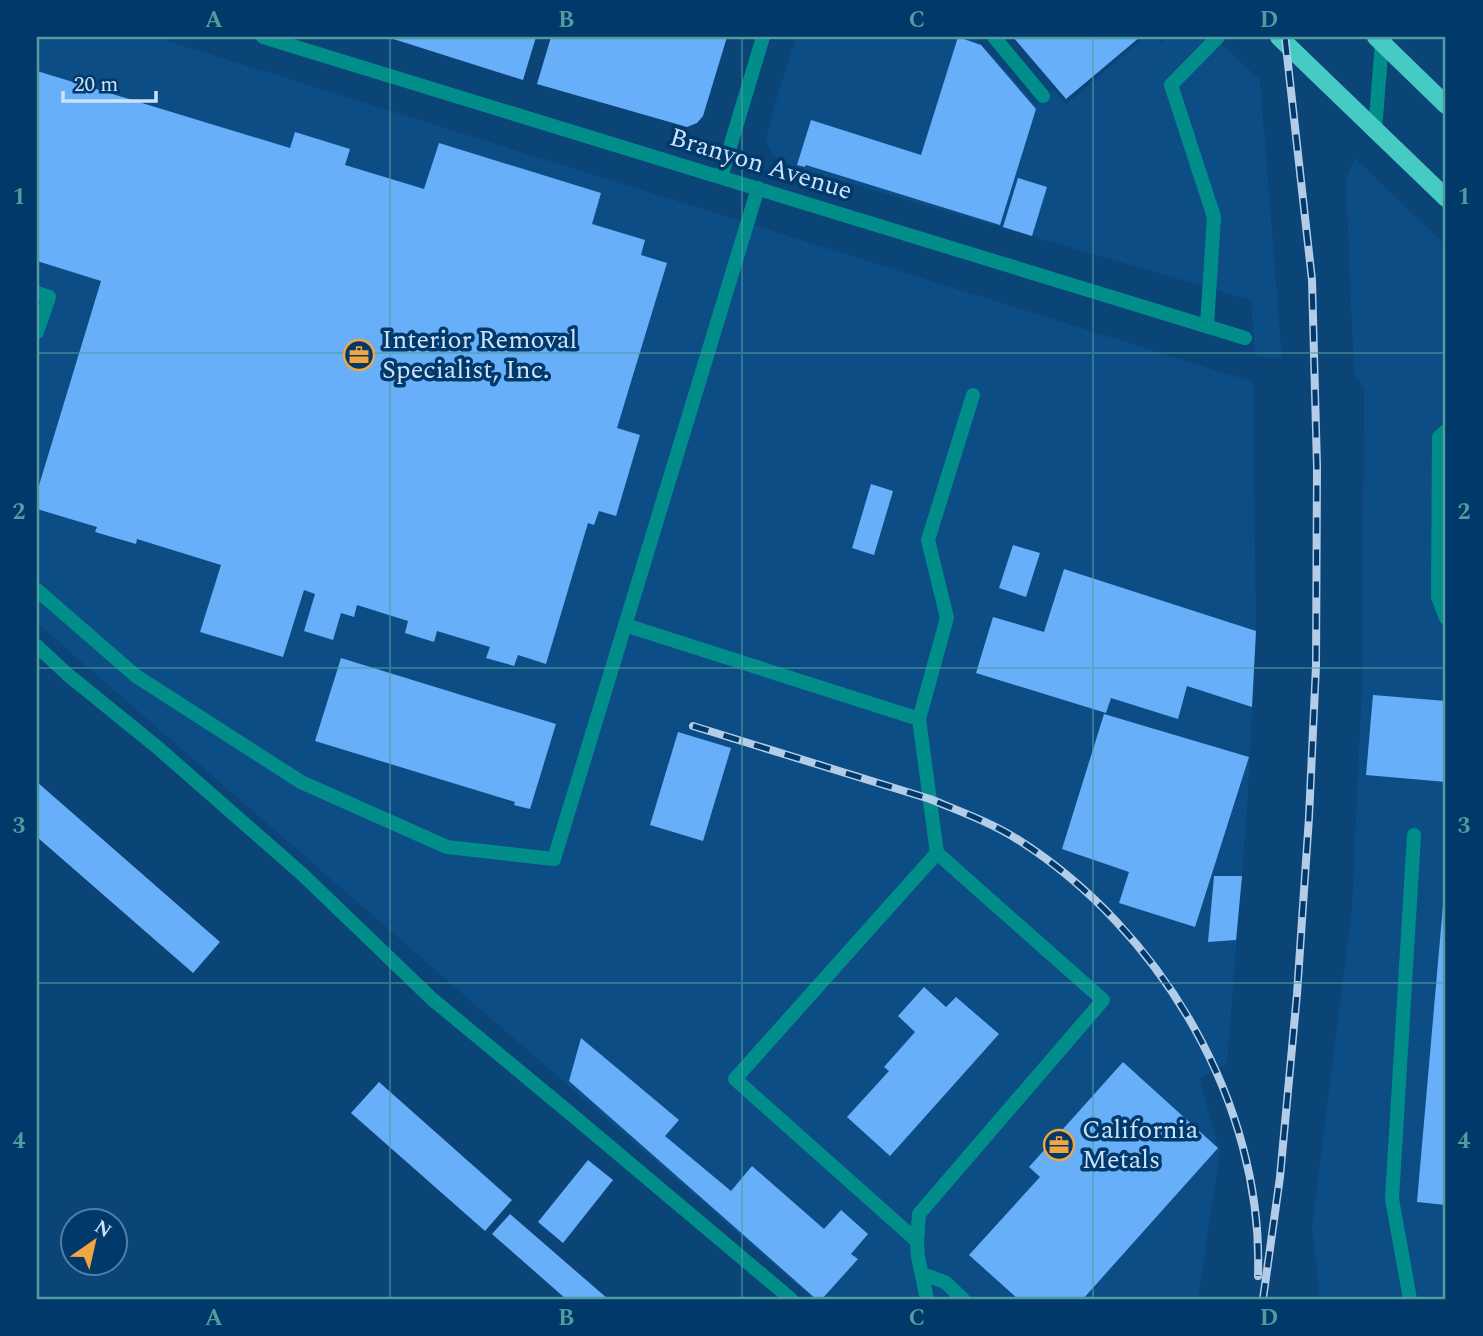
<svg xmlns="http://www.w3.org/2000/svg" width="1483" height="1336" font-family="Spectral,serif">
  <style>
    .built { fill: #0d4d85 }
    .building { fill: #68affa }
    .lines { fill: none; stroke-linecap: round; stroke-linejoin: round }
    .service { stroke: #018e8a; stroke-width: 14 }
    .minor { stroke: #018e8a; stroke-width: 14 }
    .primary { stroke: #45cac4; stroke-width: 18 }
    .rail-casing { stroke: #b3cde9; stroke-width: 8 }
    .rail { stroke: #00396a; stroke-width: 5; stroke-dasharray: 16; stroke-linecap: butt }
    .grid { fill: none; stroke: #519c9f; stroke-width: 2; stroke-opacity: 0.55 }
    .labels { text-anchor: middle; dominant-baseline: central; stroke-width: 7; stroke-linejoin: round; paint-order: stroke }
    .street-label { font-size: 26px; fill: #cce2fa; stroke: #00396a }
    .poi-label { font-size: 26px; fill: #cce2fa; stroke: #00396a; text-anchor: start }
    .neatline { fill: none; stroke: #519c9f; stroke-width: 2.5 }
    .grid-label { font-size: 23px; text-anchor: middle; font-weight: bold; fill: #519c9f }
  </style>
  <rect width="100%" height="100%" fill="#0b4476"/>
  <!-- built -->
  <g class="built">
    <polygon points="37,37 155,37 1253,382 1256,628 1247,810 1227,1064 1199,1078 1220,1152 1198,1299 813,1299 37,623"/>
    <polygon points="796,37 975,37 1036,104 1053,89 1066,104 1145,37 1155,37 1161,43 1167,37 1214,37 1260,80 1282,358 1255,357 1251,300 794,167 774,156 766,141 772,114"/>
    <polygon points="1355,158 1446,246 1446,1299 1320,1299 1312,1227 1352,909 1362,685 1364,388 1354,375 1346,181"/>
  </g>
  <!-- building -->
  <g class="building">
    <polygon points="387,37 536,37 523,80"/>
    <polygon points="551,37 727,37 703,116 697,123 687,127 537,84"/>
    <polygon points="958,37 981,45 1036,109 1000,225 806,165 805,167 797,165 811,120 921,155"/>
    <polygon points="1013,37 1140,37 1066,99"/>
    <polygon points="37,71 290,148 295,132 350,149 345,165 424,189 439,143 601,193 592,224 645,240 641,255 667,263 617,428 640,435 616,516 599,511 594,525 588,523 546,664 518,655 514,666 486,658 490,647 437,631 434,642 405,633 408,621 357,605 354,617 341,613 333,640 304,631 315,594 304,590 283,657 200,632 221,565 137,539 136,544 95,532 97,527 37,509 37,492 101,281 37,261"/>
    <polygon points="1018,178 1047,187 1032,236 1003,227"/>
    <polygon points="871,484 893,491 874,555 852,548"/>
    <polygon points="1013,545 1040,553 1026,597 999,588"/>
    <polygon points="1064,569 1256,631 1252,707 1187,686 1178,719 1111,698 1106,713 976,673 993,617 1044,632"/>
    <polygon points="341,658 556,724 530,809 514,805 515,802 315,741"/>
    <polygon points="1373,695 1446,701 1446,782 1366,775"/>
    <polygon points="1104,714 1249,757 1195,927 1119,903 1129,872 1062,849"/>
    <polygon points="678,732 731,748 703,841 650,825"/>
    <polygon points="37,782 220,942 193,973 37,837"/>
    <polygon points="1214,876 1242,876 1236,940 1208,942"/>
    <polygon points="1444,894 1446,894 1446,1205 1417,1202"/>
    <polygon points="924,987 946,1007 956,997 999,1034 890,1156 847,1117 889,1071 884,1067 915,1032 898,1016"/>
    <polygon points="581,1038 679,1120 665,1136 731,1191 752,1166 824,1229 841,1210 868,1234 851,1254 858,1259 822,1299 816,1299 569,1081"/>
    <polygon points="1123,1062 1218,1148 1083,1299 1018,1299 969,1255 1040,1177 1029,1167"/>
    <polygon points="379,1082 512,1200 485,1231 351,1113"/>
    <polygon points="588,1160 613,1180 563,1243 538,1222"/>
    <polygon points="510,1214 608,1299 566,1299 492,1234"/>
  </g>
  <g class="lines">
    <!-- service -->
    <g class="service">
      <polyline points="994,37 1043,96"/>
      <polyline points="37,293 49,297 37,332"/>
      <polyline points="1207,325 1214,217 1171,85 1218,37"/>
      <polyline points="1446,431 1439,437 1438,597 1446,618"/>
      <polyline points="37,590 136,676 301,782 447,847 554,859 758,188"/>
      <polyline points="625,625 919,719 947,618 928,540 973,395"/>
      <polyline points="37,646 67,674 157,747 302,874 432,999 571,1114 791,1299"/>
      <polyline points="919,719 937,853 1103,1000 919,1214 917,1241 918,1257 927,1299"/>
      <polyline points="917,1241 735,1079 937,853"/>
      <polyline points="922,1274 945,1282 963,1299"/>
      <polyline points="1410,1299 1392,1199 1414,835"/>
    </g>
    <!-- minor -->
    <g class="minor">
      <polyline points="263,37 1245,338"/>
      <polyline points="1375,130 1382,42 1385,38"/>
      <polyline points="721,177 763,37"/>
    </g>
    <!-- primary -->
    <g class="primary">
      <polyline points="1279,37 1446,198"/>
      <polyline points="1376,37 1446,105"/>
    </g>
    <!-- rail casing -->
    <g class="rail-casing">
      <g id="rail">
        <path d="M693,726L930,799C959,811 990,822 1017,839C1161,930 1264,1104 1258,1276"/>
        <polyline points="1263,1299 1280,1177 1297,994 1309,817 1316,666 1317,467 1312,280 1285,37"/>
      </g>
    </g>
    <!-- rail -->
    <use href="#rail" class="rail"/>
  </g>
  <!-- grid -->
  <path class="grid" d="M390,37V1299M742,37V1299M1093,37V1299M37,353H1446M37,668H1446M37,983H1446"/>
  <!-- icons -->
  <defs>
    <g id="office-ring" transform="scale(1.575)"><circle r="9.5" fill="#00396a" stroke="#f1a63f" stroke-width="1.5"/><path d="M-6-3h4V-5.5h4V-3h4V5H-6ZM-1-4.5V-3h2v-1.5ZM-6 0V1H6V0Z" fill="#f1a63f"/></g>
  </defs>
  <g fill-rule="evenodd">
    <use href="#office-ring" x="359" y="355"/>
    <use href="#office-ring" x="1059" y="1145"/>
  </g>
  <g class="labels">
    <!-- street labels -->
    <g class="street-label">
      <text transform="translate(761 164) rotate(17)">Branyon Avenue</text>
    </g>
    <!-- poi labels -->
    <g class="poi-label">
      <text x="382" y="340">Interior Removal<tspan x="382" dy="30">Specialist, Inc.</tspan></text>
      <text x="1082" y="1130">California<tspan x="1082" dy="30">Metals</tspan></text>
    </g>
  </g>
  <!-- border -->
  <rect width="1483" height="1336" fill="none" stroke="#00396a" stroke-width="77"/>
  <!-- north arrow -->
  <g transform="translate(94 1242) rotate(34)"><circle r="33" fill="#00396a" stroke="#527da4" stroke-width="2"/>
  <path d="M0-5L12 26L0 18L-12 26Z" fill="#f1a63f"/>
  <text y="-10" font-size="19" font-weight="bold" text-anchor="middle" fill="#cce2fa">N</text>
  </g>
  <!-- scale -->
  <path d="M63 91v10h93v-10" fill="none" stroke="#cce2fa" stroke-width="3.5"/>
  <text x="74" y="91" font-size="21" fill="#cce2fa" stroke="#00396a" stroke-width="5" paint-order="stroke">20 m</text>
  <rect x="38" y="38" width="1406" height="1260" class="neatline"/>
  <g class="grid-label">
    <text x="214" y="27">A</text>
    <text x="566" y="27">B</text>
    <text x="917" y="27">C</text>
    <text x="1269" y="27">D</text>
    <text x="19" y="204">1</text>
    <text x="1464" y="204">1</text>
    <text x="19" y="519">2</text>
    <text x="1464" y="519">2</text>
    <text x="19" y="833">3</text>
    <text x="1464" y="833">3</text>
    <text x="19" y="1148">4</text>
    <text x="1464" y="1148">4</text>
    <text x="214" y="1325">A</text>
    <text x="566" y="1325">B</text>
    <text x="917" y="1325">C</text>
    <text x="1269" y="1325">D</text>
  </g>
</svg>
